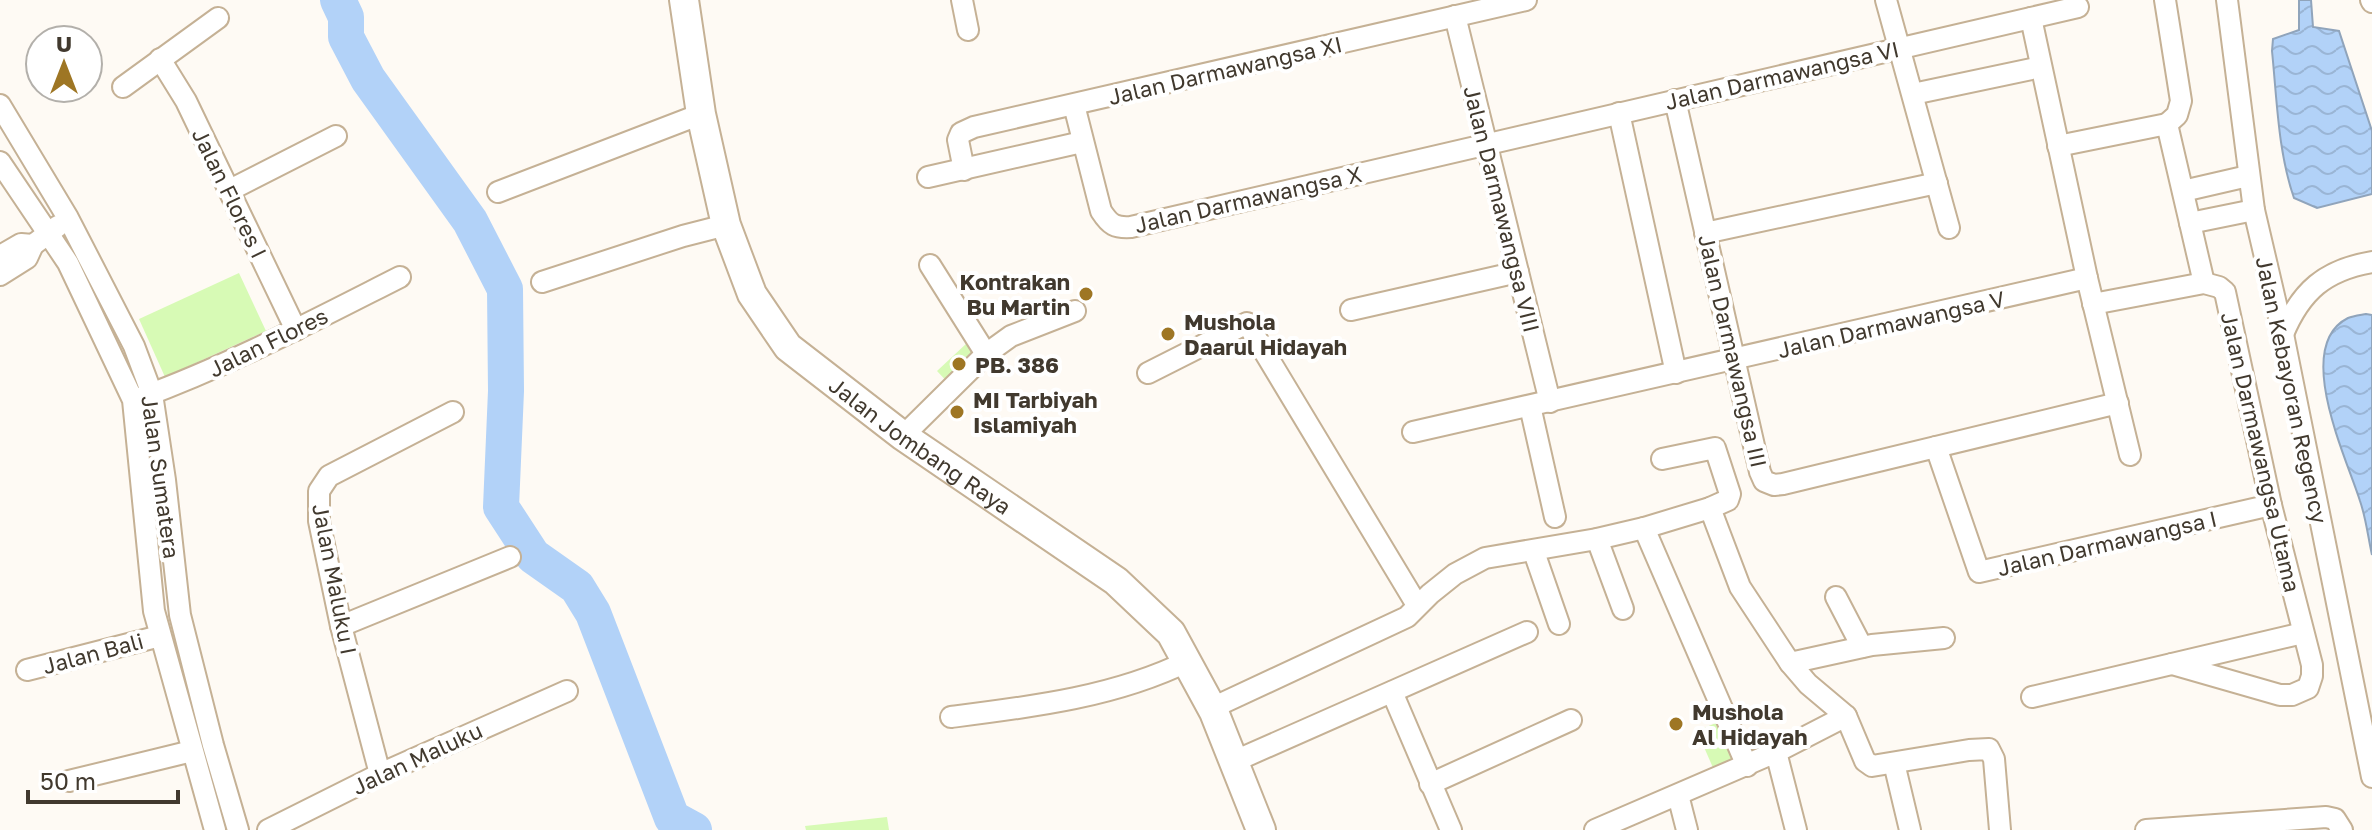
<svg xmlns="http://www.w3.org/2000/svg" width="2372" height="830" font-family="'Golos Text',sans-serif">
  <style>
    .grass { fill: #d7fab5 }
    .water { fill: url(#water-waves); stroke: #90a4bb; stroke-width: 2 }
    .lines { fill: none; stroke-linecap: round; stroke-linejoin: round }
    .river { stroke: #b2d2f8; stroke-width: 36 }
    .minor-casing { stroke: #c5b195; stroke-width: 24 }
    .secondary-casing { stroke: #c5b195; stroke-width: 32 }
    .minor { stroke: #fff; stroke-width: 20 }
    .secondary { stroke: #fff; stroke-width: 28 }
    .poi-dot { fill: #9e7624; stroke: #fff; stroke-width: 3 }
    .labels { text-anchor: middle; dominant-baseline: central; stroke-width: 8; stroke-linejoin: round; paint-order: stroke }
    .street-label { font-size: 22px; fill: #41392e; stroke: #fff }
    .poi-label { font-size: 22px; font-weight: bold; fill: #41392e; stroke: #fff; text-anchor: start }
  </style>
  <defs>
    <pattern id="water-waves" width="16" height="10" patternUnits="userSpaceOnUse" patternTransform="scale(2)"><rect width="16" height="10" fill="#b2d2f8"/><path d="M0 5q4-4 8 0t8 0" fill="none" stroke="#9ab5d5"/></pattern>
  </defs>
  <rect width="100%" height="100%" fill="#fefaf4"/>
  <!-- grass -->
  <g class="grass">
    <polygon points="239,273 266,331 165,377 139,319"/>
    <polygon points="967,343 980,357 951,386 937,371"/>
    <polygon points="1718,722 1735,760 1714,770 1697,731"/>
    <polygon points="887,817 889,830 806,830 805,826"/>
  </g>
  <!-- water -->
  <g class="water">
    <path d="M2299,0H2311L2313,27L2339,31L2372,131V194L2317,208L2294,198C2278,152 2277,100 2272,51L2273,39L2299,30Z"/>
    <path d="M2366,314L2372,315V555C2368,537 2366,518 2360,501C2347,459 2292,346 2348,318C2353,316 2361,315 2366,314Z"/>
  </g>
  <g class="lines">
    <!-- river -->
    <polyline class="river" points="338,0 346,17 346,37 368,79 470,221 505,289 506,391 501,507 533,556 577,587 593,613 672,818 694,830"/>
    <!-- minor casing -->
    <g class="minor-casing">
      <g id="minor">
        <polyline points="962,0 968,30"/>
        <polyline points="1886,0 1949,228"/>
        <polyline points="2165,0 2181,101 2177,115 2167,124"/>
        <polyline points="2227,0 2254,210 2283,334 2372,777"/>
        <polyline points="2371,0 2372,2"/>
        <polyline points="1455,16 1550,402"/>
        <polyline points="2031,18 2087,278 2130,455"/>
        <polyline points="160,59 186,101 296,330"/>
        <polyline points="123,87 218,18"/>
        <polyline points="1913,94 2041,67"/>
        <polyline points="1675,100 1760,472 1764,481 1774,485 1783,484 2118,403"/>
        <polyline points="0,105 68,218 134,346 152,394 165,480 180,615 213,745 238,830"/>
        <path d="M1074,105L1101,211C1110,225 1115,228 1131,227L2078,7"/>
        <polyline points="1619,113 1676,373"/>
        <polyline points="2167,124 2204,283"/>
        <polyline points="2058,146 2167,124"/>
        <polyline points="0,162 68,263 133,400 154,611 215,830"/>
        <polyline points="964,170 958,140 961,133 974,127 1526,0"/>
        <polyline points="928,177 1082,142"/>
        <polyline points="230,190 336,136"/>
        <polyline points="2183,191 2248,176"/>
        <polyline points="498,192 701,114"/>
        <polyline points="2190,223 2254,210"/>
        <polyline points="1705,233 1937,183"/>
        <polyline points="0,256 21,244 33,245"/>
        <polyline points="930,265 986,354"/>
        <polyline points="0,275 27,258 33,245 58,226"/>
        <polyline points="542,282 683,236 726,225"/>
        <polyline points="2093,304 2204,283 2219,287 2225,292 2271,505 2312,665 2312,676 2308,688 2292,695 2280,695 2172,664"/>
        <polyline points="1351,310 1518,272"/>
        <path d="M2283,334C2301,291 2325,270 2372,262"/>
        <polyline points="1148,373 1247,323 1417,605"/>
        <path d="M140,398C230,365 315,320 400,277"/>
        <polyline points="1530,406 1555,517"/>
        <polyline points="1413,432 2087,278"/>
        <polyline points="903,436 986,354 1011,336 1075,311"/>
        <polyline points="1936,447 1979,572 2271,505"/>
        <polyline points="1710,508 1740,587 1790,663"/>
        <polyline points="1644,528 1747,766"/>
        <polyline points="1597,539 1623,609"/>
        <polyline points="1534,552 1559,624"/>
        <polyline points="1836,597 1862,647"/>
        <polyline points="341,626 510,557"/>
        <polyline points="27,670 160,636"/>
        <polyline points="1392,692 1451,830"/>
        <polyline points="2032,697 2303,633"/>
        <polyline points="1212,708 1407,617 1430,594 1455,574 1485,558 1597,539 1644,528 1710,508 1728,500 1730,494 1715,448 1662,459"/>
        <polyline points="1846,716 1808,684 1790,663 1872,645 1944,638"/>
        <path d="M951,717C1031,707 1115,697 1188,661"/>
        <polyline points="1776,752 1846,716 1865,761 1872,766 1969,750 1989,749 1994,759 2000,830"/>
        <polyline points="1235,761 1527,632"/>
        <polyline points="1894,763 1910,830"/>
        <polyline points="380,774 341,626 319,521 319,491 329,476 453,412"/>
        <polyline points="69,781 192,751"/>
        <polyline points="1430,784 1571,720"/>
        <polyline points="1678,795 1687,830"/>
        <polyline points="268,830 380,774 567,691"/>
        <polyline points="1595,830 1776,752 1796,830"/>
        <polyline points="2146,830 2326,817 2335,819 2342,830"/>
      </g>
    </g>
    <!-- secondary casing -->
    <g class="secondary-casing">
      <g id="secondary">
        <path id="s1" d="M684,0L701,114L726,225L752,294L788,347L903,436L1116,581L1171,633L1214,712L1261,830"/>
      </g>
    </g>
    <!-- minor -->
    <use href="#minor" class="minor"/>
    <!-- secondary -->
    <use href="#secondary" class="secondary"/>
  </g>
  <!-- markers -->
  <g class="poi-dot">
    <circle cx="1086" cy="294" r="8"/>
    <circle cx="1168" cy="334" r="8"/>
    <circle cx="959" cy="364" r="8"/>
    <circle cx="957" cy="412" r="8"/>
    <circle cx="1676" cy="724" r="8"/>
  </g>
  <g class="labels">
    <!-- street labels -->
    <g class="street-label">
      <text transform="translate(1225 70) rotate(-13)">Jalan Darmawangsa XI</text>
      <text transform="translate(1782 75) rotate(-13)">Jalan Darmawangsa VI</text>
      <text transform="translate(230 193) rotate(64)">Jalan Flores I</text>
      <text transform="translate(1248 199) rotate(-13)">Jalan Darmawangsa X</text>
      <text transform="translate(1502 209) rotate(76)">Jalan Darmawangsa VIII</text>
      <text transform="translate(1891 324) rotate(-13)">Jalan Darmawangsa V</text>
      <text transform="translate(268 342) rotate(-26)">Jalan Flores</text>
      <text transform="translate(1733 351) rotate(77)">Jalan Darmawangsa III</text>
      <text transform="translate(2292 390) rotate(78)">Jalan Kebayoran Regency</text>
      <text stroke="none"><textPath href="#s1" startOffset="532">Jalan Jombang Raya</textPath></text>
      <text transform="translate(2261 452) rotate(77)">Jalan Darmawangsa Utama</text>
      <text transform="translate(161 477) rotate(82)">Jalan Sumatera</text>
      <text transform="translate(2107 543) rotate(-13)">Jalan Darmawangsa I</text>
      <text transform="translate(335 579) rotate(79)">Jalan Maluku I</text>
      <text transform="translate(93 653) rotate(-15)">Jalan Bali</text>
      <text transform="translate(417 758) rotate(-25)">Jalan Maluku</text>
    </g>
    <!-- poi labels -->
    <g class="poi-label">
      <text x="1070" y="281" text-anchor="end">Kontrakan<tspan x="1070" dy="25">Bu Martin</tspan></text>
      <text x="1184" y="321">Mushola<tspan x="1184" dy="25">Daarul Hidayah</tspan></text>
      <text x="975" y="364">PB. 386</text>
      <text x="973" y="399">MI Tarbiyah<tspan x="973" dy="25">Islamiyah</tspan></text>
      <text x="1692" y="711">Mushola<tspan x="1692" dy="25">Al Hidayah</tspan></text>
    </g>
  </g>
  <!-- north arrow -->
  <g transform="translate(64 64)"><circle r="38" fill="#ffffff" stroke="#b3b0ab" stroke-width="2"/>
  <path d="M0-6L14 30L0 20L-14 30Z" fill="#9e7624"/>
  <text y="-12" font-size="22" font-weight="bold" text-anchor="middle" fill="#41392e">U</text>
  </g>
  <!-- scale -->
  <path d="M28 790v12h150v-12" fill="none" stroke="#41392e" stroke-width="4"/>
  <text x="40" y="790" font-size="24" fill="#41392e" stroke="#ffffff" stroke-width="6" paint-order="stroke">50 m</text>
</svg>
